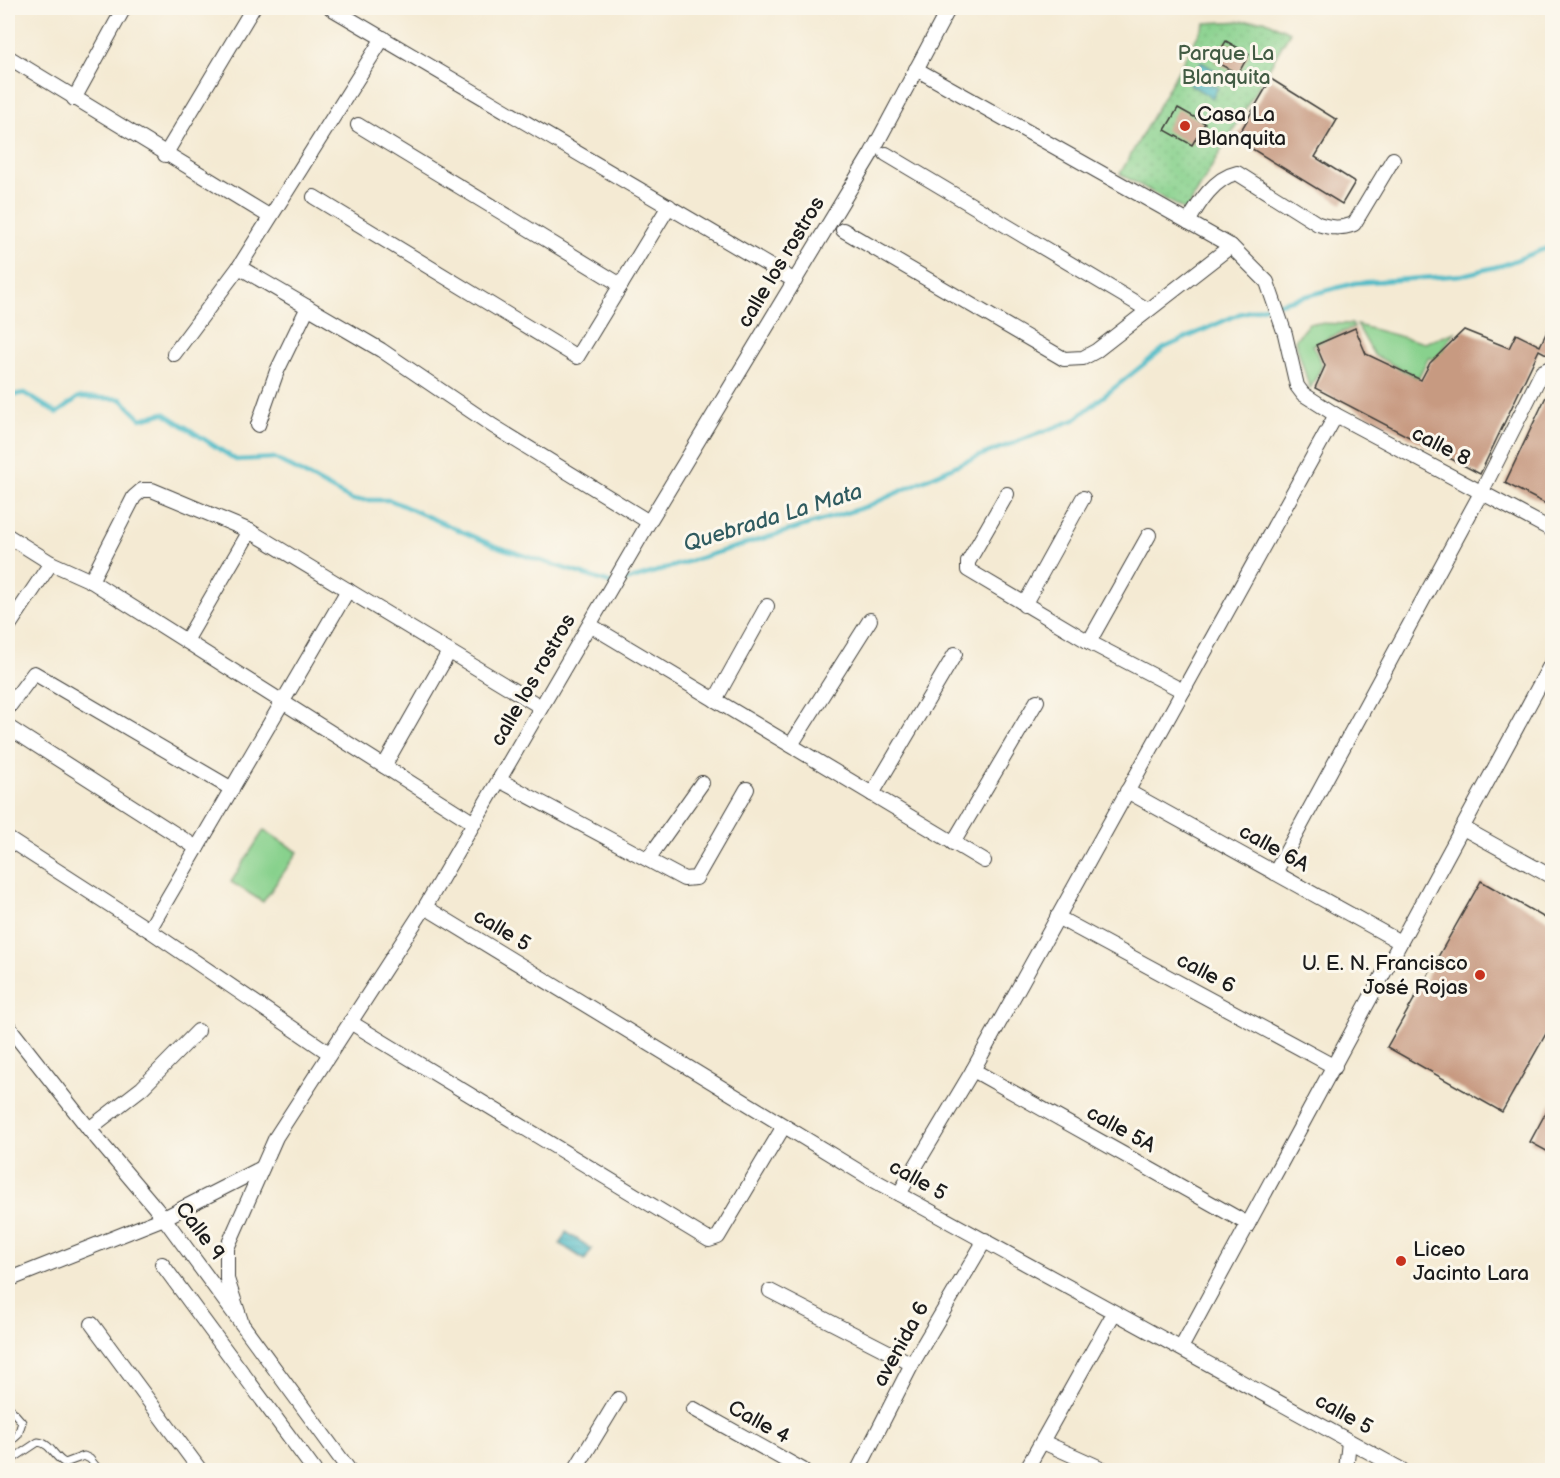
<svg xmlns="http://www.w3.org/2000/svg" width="1560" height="1478" font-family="'Balsamiq Sans',sans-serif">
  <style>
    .green { fill: #88d18d; stroke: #527654; stroke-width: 1.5 }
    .park { fill: url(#park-dots); stroke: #527654; stroke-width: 1.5 }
    .water { fill: url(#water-rules); stroke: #346b71; stroke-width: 1.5 }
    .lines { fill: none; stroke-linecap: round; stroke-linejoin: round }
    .stream { stroke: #4cbac6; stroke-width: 4.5 }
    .building { fill: #c79a81 }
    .lane-casing { stroke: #3c3b37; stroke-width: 9 }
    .street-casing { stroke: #3c3b37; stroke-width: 16 }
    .lane { stroke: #fff; stroke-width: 7 }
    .street { stroke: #fff; stroke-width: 14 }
    .poi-dot { fill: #c8321e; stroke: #fbf7ec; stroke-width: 2 }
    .labels { text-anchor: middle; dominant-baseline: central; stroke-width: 6; stroke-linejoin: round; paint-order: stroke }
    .park-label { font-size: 21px; fill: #425b44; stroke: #fbf7ec }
    .poi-label { font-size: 21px; fill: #1c1c1c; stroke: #fbf7ec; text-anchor: start }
    .street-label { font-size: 21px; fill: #1c1c1c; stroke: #fbf7ec }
    .water-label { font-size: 22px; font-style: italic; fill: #2f5b60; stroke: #fbf7ec }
  </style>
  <defs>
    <pattern id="park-dots" width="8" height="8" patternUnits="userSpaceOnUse" patternTransform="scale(1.5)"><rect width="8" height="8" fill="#88d18d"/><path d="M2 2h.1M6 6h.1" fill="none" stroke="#75b379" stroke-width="1.8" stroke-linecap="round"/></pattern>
    <pattern id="water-rules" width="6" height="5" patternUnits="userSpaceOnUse" patternTransform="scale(1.5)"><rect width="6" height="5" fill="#4cbac6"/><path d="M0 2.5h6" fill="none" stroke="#429faa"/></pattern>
  </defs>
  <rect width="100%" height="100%" fill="#fbf7ec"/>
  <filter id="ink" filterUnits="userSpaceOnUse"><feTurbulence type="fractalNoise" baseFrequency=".0167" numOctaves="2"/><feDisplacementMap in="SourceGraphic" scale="12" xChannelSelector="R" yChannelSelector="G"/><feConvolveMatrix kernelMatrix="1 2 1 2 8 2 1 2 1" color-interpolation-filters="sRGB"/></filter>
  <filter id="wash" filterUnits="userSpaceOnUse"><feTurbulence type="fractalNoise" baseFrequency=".008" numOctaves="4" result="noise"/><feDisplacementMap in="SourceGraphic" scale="24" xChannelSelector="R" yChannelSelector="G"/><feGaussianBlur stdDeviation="1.35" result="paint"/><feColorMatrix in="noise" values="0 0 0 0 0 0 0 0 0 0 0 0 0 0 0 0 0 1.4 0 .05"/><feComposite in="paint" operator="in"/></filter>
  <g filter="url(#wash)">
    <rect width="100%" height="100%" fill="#f4ead3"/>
    <!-- green -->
    <g class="green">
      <polygon points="1309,323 1352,324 1354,327 1313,345 1322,366 1310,389 1295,340"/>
      <polygon points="1357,325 1425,343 1455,332 1443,349 1471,365 1465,377 1429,357 1418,378 1374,355"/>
      <polygon points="264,830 298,852 263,902 231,882"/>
    </g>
    <!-- park -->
    <polygon class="park" points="1264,20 1290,32 1186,211 1120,174 1205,23"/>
    <!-- water -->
    <g class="water">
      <polygon points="1201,62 1225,76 1221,84 1208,77 1205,80 1218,88 1212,98 1189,84"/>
      <polygon points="566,1232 592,1249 585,1260 560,1244"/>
    </g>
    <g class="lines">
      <!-- stream -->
      <g class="stream">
        <polyline points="8,396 24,393 57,413 79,397 121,399 141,419 164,413 236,460 274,458 352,500 390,500 495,546 610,583"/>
        <polyline points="619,583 868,506 966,461 1074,420 1164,348 1239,314 1355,283 1463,275 1503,265 1552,246"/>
      </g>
    </g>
    <g id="blocks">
      <!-- building -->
      <g class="building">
        <polygon points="1226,41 1249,54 1238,74 1214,61"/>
        <polygon points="1271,79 1337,120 1315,157 1355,182 1342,204 1236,139"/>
        <polygon points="1178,108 1205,123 1192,145 1165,130"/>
        <polygon points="1552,321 1552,357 1539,350 1480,474 1315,388 1325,366 1316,345 1355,328 1366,354 1421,380 1430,363 1464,330 1509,348 1516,334 1540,346"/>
        <polygon points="1552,384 1552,507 1505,483"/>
        <polygon points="1481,881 1552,922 1552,1023 1502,1112 1387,1047"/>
        <polygon points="1552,1101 1552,1154 1530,1142"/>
      </g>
    </g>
  </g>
  <g filter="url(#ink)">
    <use href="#blocks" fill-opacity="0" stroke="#3c3b37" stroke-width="1.5"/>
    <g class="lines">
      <!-- lane casing -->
      <g class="lane-casing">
        <g id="lane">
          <polyline points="8,1406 22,1422 18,1435 8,1444"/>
          <path d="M8,1462L38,1442C51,1443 54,1458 65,1463L84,1456L90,1459L99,1470"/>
        </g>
      </g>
      <!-- street casing -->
      <g class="street-casing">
        <g id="street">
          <polyline points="331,8 795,281"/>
          <polyline points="8,57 269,216"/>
          <polyline points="916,69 1231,246 1267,282 1285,334 1297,386 1303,394 1336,415 1552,530"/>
          <polyline points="74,99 124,8"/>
          <polyline points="358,125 621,285"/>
          <polyline points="886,154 1148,310"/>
          <polyline points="165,155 253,8"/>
          <polyline points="314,197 577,357 669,206"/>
          <path d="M1188,222C1199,203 1214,178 1237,173L1318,224C1331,228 1341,229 1354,224L1393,159"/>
          <polyline points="843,230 1064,359 1083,358 1096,351 1231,246"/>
          <polyline points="239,267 381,350 493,426 649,522"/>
          <polyline points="174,354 239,267 383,38"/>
          <polyline points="258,425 277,371 308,307"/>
          <polyline points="1007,494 968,562 968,570 1089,642 1183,691"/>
          <polyline points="8,536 51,563 91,581 474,823"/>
          <polyline points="91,581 134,497 142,490 152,490 250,531 541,707"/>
          <polyline points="1024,605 1083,498"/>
          <polyline points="590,625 984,861"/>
          <polyline points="8,627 51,563"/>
          <polyline points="186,641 250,531"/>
          <polyline points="1089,642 1149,535"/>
          <polyline points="715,700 767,606"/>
          <polyline points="8,708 34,673 232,789"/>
          <polyline points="8,727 197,848"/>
          <polyline points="791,745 870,620"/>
          <polyline points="384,766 449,652"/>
          <polyline points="499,780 684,879 696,878 747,789"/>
          <polyline points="1127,791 1400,942"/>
          <polyline points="872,794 955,654"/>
          <polyline points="1463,828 1552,877"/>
          <polyline points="8,839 149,930 329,1053"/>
          <polyline points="953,843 1037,701"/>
          <polyline points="648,859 702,783"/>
          <polyline points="1275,873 1482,491 1542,372 1552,367"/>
          <polyline points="425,907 868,1177 1402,1470"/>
          <polyline points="1057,917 1335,1067"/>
          <polyline points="149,930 348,590"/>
          <polyline points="350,1022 709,1240 718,1237 784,1126"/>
          <polyline points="8,1026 89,1129 164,1218 349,1470"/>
          <polyline points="973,1070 1248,1224"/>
          <polyline points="89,1129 142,1088 198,1031"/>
          <polyline points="899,1194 973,1070 1336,415"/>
          <polyline points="162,1264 314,1470"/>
          <polyline points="8,1280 164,1218 262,1168"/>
          <polyline points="770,1291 912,1364"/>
          <polyline points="241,1321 227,1279 227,1248 276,1137 425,907 649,522 871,154 949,8"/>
          <polyline points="92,1324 200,1470"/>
          <polyline points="1181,1348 1552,662"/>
          <polyline points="694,1409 803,1470"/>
          <polyline points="1043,1442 1105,1470"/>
          <polyline points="575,1470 618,1399"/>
          <polyline points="858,1470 912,1364 985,1240"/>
          <polyline points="1026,1470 1114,1313"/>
          <polyline points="1346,1470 1349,1441"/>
        </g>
      </g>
      <!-- lane -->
      <use href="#lane" class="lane"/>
      <!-- street -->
      <use href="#street" class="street"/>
    </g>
  </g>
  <!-- markers -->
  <g class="poi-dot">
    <circle cx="1185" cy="126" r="6"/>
    <circle cx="1480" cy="975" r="6"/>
    <circle cx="1401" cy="1261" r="6"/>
  </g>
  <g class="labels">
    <!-- park labels -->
    <g class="park-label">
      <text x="1226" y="53">Parque La<tspan x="1226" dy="24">Blanquita</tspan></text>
    </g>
    <!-- poi labels -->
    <g class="poi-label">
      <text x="1197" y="114">Casa La<tspan x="1197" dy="24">Blanquita</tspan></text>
      <text x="1468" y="963" text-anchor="end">U. E. N. Francisco<tspan x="1468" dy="24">José Rojas</tspan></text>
      <text x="1413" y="1249">Liceo<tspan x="1413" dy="24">Jacinto Lara</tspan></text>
    </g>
    <!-- street labels -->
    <g class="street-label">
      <text transform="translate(781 262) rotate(-59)">calle los rostros</text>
      <text transform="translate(1441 446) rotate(27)">calle 8</text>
      <text transform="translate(533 680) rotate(-60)">calle los rostros</text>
      <text transform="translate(1274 848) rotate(29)">calle 6A</text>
      <text transform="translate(502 930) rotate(31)">calle 5</text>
      <text transform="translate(1206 973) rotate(28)">calle 6</text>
      <text transform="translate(1121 1129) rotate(29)">calle 5A</text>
      <text transform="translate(918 1180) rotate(29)">calle 5</text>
      <text transform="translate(200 1231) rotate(53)">Calle 9</text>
      <text transform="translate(901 1344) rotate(-61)">avenida 6</text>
      <text transform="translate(1344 1414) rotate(29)">calle 5</text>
      <text transform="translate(759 1422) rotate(29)">Calle 4</text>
    </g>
    <!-- water labels -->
    <g class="water-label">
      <text transform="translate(773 518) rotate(-17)">Quebrada La Mata</text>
    </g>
  </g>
  <!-- margin -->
  <rect width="1560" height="1478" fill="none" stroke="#fbf7ec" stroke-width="30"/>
</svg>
